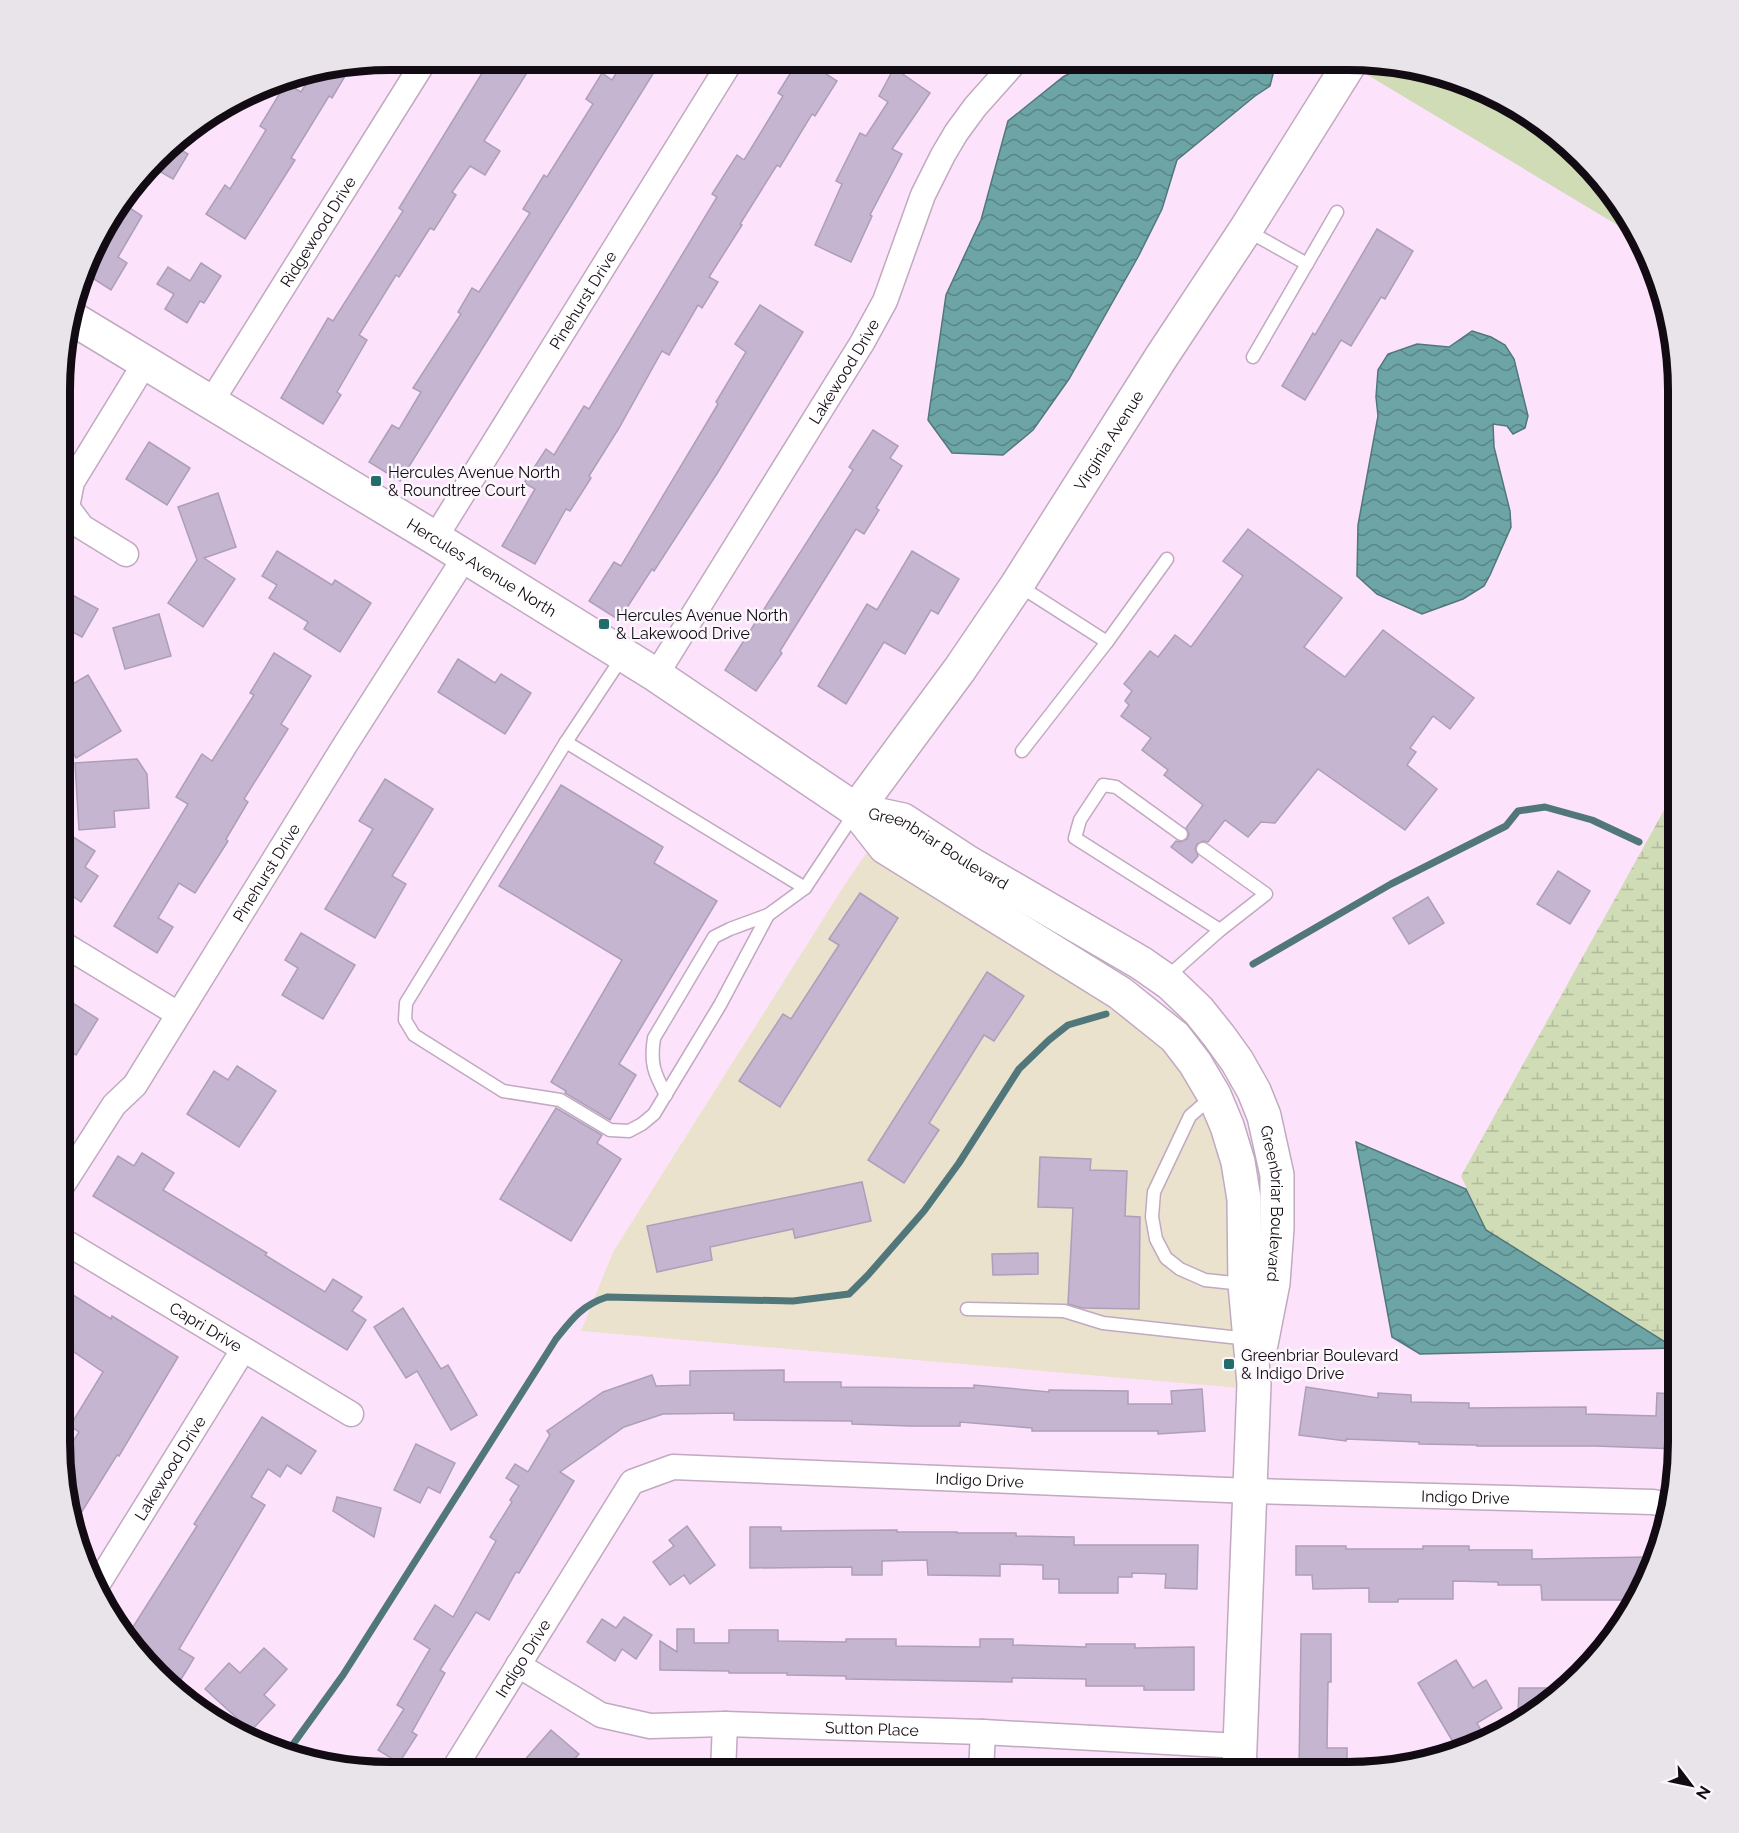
<svg xmlns="http://www.w3.org/2000/svg" width="1739" height="1833" font-family="Raleway,sans-serif">
  <style>
    .commercial { fill: #eae2cc }
    .wetland { fill: url(#wetland-marsh) }
    .park { fill: #cfdcb5 }
    .water { fill: url(#water-waves); stroke: #52777b; stroke-width: 1.5 }
    .lines { fill: none; stroke-linecap: round; stroke-linejoin: round }
    .stream { stroke: #52777b; stroke-width: 7 }
    .building { fill: #c5b5d1; stroke: #ad9eb9; stroke-width: 1.5 }
    .lane-casing { stroke: #c1a9c0; stroke-width: 15 }
    .street-casing { stroke: #c1a9c0; stroke-width: 27 }
    .secondary-casing { stroke: #c1a9c0; stroke-width: 36 }
    .lane { stroke: #fff; stroke-width: 12 }
    .street { stroke: #fff; stroke-width: 24 }
    .secondary { stroke: #fff; stroke-width: 33 }
    .poi-dot { fill: #226d6b; stroke: #fcf7fc; stroke-width: 2 }
    .labels { text-anchor: middle; dominant-baseline: central; stroke-width: 5; stroke-linejoin: round; paint-order: stroke }
    .street-label { font-size: 16px; fill: #130b13; stroke: #fcf7fc }
    .poi-label { font-size: 16px; fill: #130b13; stroke: #fcf7fc; text-anchor: start }
    .rim { fill: none; stroke: #130b13; stroke-width: 8 }
  </style>
  <defs>
    <pattern id="wetland-marsh" width="20" height="14" patternUnits="userSpaceOnUse" patternTransform="scale(1.5)"><rect width="20" height="14" fill="#cfdcb5"/><path d="M1 5h8M5 5V1M11 12h8M15 12V8" fill="none" stroke="#b1bb9b"/></pattern>
    <pattern id="water-waves" width="16" height="10" patternUnits="userSpaceOnUse" patternTransform="scale(1.5)"><rect width="16" height="10" fill="#6da5a7"/><path d="M0 5q4-4 8 0t8 0" fill="none" stroke="#588587"/></pattern>
  </defs>
  <rect width="100%" height="100%" fill="#fce3fb"/>
  <!-- commercial -->
  <polygon class="commercial" points="871,847 1113,1002 1185,1069 1226,1163 1240,1388 581,1331 613,1252 849,878"/>
  <!-- wetland -->
  <polygon class="wetland" points="1678,785 1678,1349 1486,1230 1461,1176"/>
  <!-- park -->
  <polygon class="park" points="1366,63 1392,63 1514,104 1582,156 1623,206 1639,238 1361,71"/>
  <!-- water -->
  <g class="water">
    <polygon points="1090,62 1276,62 1270,86 1255,96 1177,160 1162,209 1138,257 1069,379 1033,430 1003,455 952,453 928,420 946,295 981,220 1008,121 1063,77"/>
    <polygon points="1472,331 1491,337 1505,345 1514,359 1528,416 1525,428 1513,434 1507,426 1493,424 1494,447 1510,511 1511,527 1490,575 1484,586 1463,599 1422,614 1377,594 1357,576 1358,525 1378,416 1376,397 1378,370 1388,354 1417,344 1449,347"/>
    <polygon points="1356,1142 1466,1189 1486,1230 1675,1348 1420,1354 1392,1337"/>
  </g>
  <g class="lines">
    <!-- stream -->
    <g class="stream">
      <polyline points="1253,964 1391,884 1506,826 1518,811 1545,807 1592,820 1639,842"/>
      <path d="M286,1754L343,1675L556,1339C572,1319 582,1305 607,1297L793,1301L849,1294L868,1275L924,1211L959,1163L1019,1069L1049,1040L1068,1025L1106,1014"/>
    </g>
  </g>
  <!-- building -->
  <g class="building">
    <polygon points="493,60 535,60 484,141 500,151 485,175 470,166 452,192 456,195 434,230 430,228 399,277 396,275 359,335 367,340 337,392 341,395 323,424 281,398 328,318 333,321 403,211 399,208 484,70 487,71"/>
    <polygon points="624,61 661,61 400,481 369,462 392,425 399,429 421,392 413,388 461,314 458,312 472,288 479,292 530,213 523,209 544,175 547,177 593,104 586,99 602,73 612,80"/>
    <polygon points="798,61 834,61 826,74 837,81 815,116 812,114 780,167 777,165 740,224 742,225 709,277 718,282 702,308 698,305 669,355 662,351 619,428 589,476 591,478 570,511 566,509 535,564 502,546 535,489 524,483 546,449 554,455 584,406 589,409 717,197 712,194 737,155 744,160 783,96 778,93"/>
    <polygon points="351,66 332,98 329,96 291,158 295,160 245,239 206,214 225,185 230,189 266,130 260,126 286,83 301,92 313,73"/>
    <polygon points="894,68 930,93 892,149 902,154 870,215 872,216 851,262 815,245 842,184 836,181 860,133 866,136 888,102 879,96"/>
    <polygon points="171,144 188,154 173,179 152,167"/>
    <polygon points="122,203 142,216 118,257 127,263 111,290 86,274 104,225"/>
    <polygon points="1377,229 1413,251 1385,299 1381,297 1351,346 1341,340 1305,400 1282,386 1313,333 1315,335"/>
    <polygon points="201,263 221,276 204,303 200,301 187,323 165,309 174,294 157,284 168,267 190,281"/>
    <polygon points="760,305 803,332 718,472 654,571 652,569 619,620 589,601 614,562 621,566 718,404 716,402 746,352 735,344"/>
    <polygon points="873,430 898,446 890,458 902,466 876,508 879,510 864,534 856,529 780,651 782,653 756,691 725,670 853,470 849,467"/>
    <polygon points="149,442 190,468 167,505 126,479"/>
    <polygon points="218,493 236,547 204,558 235,579 203,627 168,603 197,560 178,507"/>
    <polygon points="1248,529 1342,598 1304,647 1345,677 1383,630 1474,698 1450,729 1433,716 1410,748 1416,752 1407,765 1437,789 1405,830 1318,769 1275,823 1261,822 1248,837 1225,820 1208,842 1203,841 1197,844 1195,849 1198,856 1192,863 1171,847 1176,841 1181,842 1187,839 1189,834 1186,828 1203,805 1164,775 1168,770 1142,750 1151,738 1121,716 1129,705 1125,701 1132,691 1124,684 1150,651 1158,657 1175,635 1191,647 1243,576 1223,561"/>
    <polygon points="277,551 332,585 335,580 371,603 340,652 304,629 308,622 269,598 277,585 262,576"/>
    <polygon points="912,551 959,579 938,614 931,610 905,654 884,642 846,704 818,686 867,604 877,610"/>
    <polygon points="65,591 98,609 82,637 65,628"/>
    <polygon points="159,614 171,656 125,669 113,628"/>
    <polygon points="274,653 311,676 281,724 288,729 244,799 248,802 226,839 228,841 195,893 179,883 158,918 173,927 157,953 114,926 188,804 176,797 202,754 212,761 254,695 250,693"/>
    <polygon points="458,659 495,683 501,674 531,693 505,734 438,692"/>
    <polygon points="88,675 121,731 76,758 64,739 64,689"/>
    <polygon points="137,759 147,774 149,808 114,811 115,827 79,830 75,763"/>
    <polygon points="385,779 433,809 392,876 406,884 375,938 325,909 373,829 359,821"/>
    <polygon points="561,785 663,847 654,863 717,901 619,1064 636,1075 610,1120 565,1093 566,1091 551,1082 622,960 499,886"/>
    <polygon points="64,831 95,851 85,867 98,876 81,902 64,890"/>
    <polygon points="1558,871 1590,891 1570,924 1537,904"/>
    <polygon points="860,893 898,918 780,1107 739,1081 783,1014 791,1019 839,945 829,939"/>
    <polygon points="1428,897 1444,923 1409,944 1393,918"/>
    <polygon points="301,933 355,965 323,1019 282,995 298,968 285,960"/>
    <polygon points="987,972 1024,996 994,1041 984,1035 929,1123 939,1130 904,1183 868,1160"/>
    <polygon points="63,997 98,1019 76,1055 63,1047"/>
    <polygon points="237,1066 276,1091 239,1147 187,1114 214,1071 228,1080"/>
    <polygon points="556,1108 602,1135 597,1143 621,1159 571,1241 500,1199"/>
    <polygon points="142,1153 174,1173 163,1190 267,1253 265,1255 325,1292 333,1279 362,1297 352,1311 366,1320 347,1350 93,1196 118,1156 134,1166"/>
    <polygon points="1040,1157 1091,1159 1090,1170 1127,1171 1125,1216 1140,1217 1139,1309 1082,1308 1068,1304 1073,1208 1038,1207"/>
    <polygon points="862,1182 871,1221 795,1238 793,1229 710,1247 712,1260 657,1272 647,1226"/>
    <polygon points="1038,1253 1038,1274 993,1275 992,1254"/>
    <polygon points="62,1288 111,1319 112,1316 178,1357 119,1456 117,1455 73,1526 61,1461 79,1432 70,1426 103,1372 61,1343"/>
    <polygon points="403,1308 441,1369 448,1365 477,1415 451,1430 417,1371 406,1378 374,1327"/>
    <polygon points="784,1370 784,1382 841,1382 841,1387 974,1388 974,1385 1049,1392 1049,1390 1128,1391 1128,1404 1172,1404 1171,1391 1202,1389 1205,1431 1158,1434 1158,1431 1032,1431 1032,1428 960,1422 960,1426 910,1426 852,1424 852,1421 734,1420 734,1413 663,1414 624,1427 560,1472 574,1481 519,1573 516,1572 489,1620 476,1612 440,1670 445,1673 412,1732 417,1735 399,1763 378,1750 404,1709 397,1705 430,1649 414,1639 435,1605 453,1617 496,1541 490,1537 512,1502 510,1500 519,1486 506,1478 515,1464 528,1472 550,1435 547,1431 603,1392 652,1375 656,1386 690,1385 690,1371"/>
    <polygon points="1306,1387 1378,1398 1378,1393 1411,1395 1411,1402 1469,1403 1469,1408 1586,1407 1586,1414 1656,1416 1657,1393 1678,1394 1678,1449 1595,1446 1477,1446 1477,1445 1419,1444 1419,1442 1346,1439 1346,1441 1299,1435"/>
    <polygon points="262,1417 316,1451 301,1474 287,1465 280,1477 268,1469 251,1497 265,1505 179,1649 194,1658 177,1686 158,1675 126,1638 197,1526 194,1524"/>
    <polygon points="416,1444 455,1463 440,1493 428,1487 420,1503 394,1490"/>
    <polygon points="337,1497 381,1508 374,1537 333,1511"/>
    <polygon points="687,1526 715,1565 690,1584 684,1575 670,1585 653,1562 674,1546 669,1540"/>
    <polygon points="750,1527 781,1527 781,1531 897,1530 897,1532 957,1532 957,1533 1016,1533 1016,1536 1074,1537 1074,1545 1198,1545 1197,1589 1165,1588 1166,1574 1132,1573 1132,1577 1118,1577 1118,1593 1059,1593 1059,1579 1043,1579 1043,1565 1000,1564 1000,1576 928,1575 927,1560 882,1561 882,1575 852,1575 852,1567 750,1568"/>
    <polygon points="1296,1546 1346,1546 1346,1549 1423,1549 1423,1546 1469,1546 1469,1550 1532,1550 1532,1559 1648,1557 1648,1577 1644,1586 1631,1586 1631,1600 1542,1600 1541,1585 1498,1585 1498,1582 1453,1581 1453,1599 1398,1599 1398,1602 1369,1602 1369,1588 1313,1589 1312,1575 1296,1575"/>
    <polygon points="624,1617 652,1635 636,1659 622,1649 615,1661 587,1642 602,1619 616,1628"/>
    <polygon points="677,1629 694,1629 694,1643 729,1643 729,1630 778,1630 778,1641 846,1642 846,1639 896,1639 896,1646 980,1647 980,1639 1013,1639 1013,1645 1086,1647 1086,1644 1135,1644 1135,1648 1194,1647 1194,1690 1144,1690 1144,1686 1086,1686 1086,1679 1012,1678 1012,1682 905,1680 846,1679 846,1676 787,1675 787,1673 729,1673 729,1671 660,1670 660,1641 677,1652"/>
    <polygon points="1301,1634 1331,1634 1331,1682 1328,1682 1327,1748 1347,1748 1347,1772 1299,1772"/>
    <polygon points="264,1648 287,1669 264,1695 275,1705 251,1731 205,1689 229,1663 240,1673"/>
    <polygon points="1456,1660 1473,1688 1486,1680 1502,1708 1477,1723 1485,1737 1459,1752 1418,1683"/>
    <polygon points="1519,1688 1566,1688 1535,1715 1518,1715"/>
    <polygon points="551,1730 579,1754 563,1772 514,1772"/>
  </g>
  <g class="lines">
    <!-- lane casing -->
    <g class="lane-casing">
      <g id="lane">
        <polyline points="1248,231 1307,264"/>
        <polyline points="1253,357 1337,212"/>
        <polyline points="1018,585 1107,642 1022,751"/>
        <polyline points="1107,642 1167,559"/>
        <polyline points="623,656 566,742 406,1003 405,1020 414,1035 503,1091 560,1100 610,1130 629,1131 642,1124 654,1114 720,1005 768,915 805,888"/>
        <polyline points="566,742 805,888 856,811"/>
        <polyline points="1203,849 1266,894 1220,930"/>
        <polyline points="1165,979 1220,930 1075,838 1080,820 1103,785 1116,787 1181,834"/>
        <path d="M666,1095C654,1073 650,1063 654,1038L714,937L730,929L768,915"/>
        <polyline points="1213,1096 1190,1116 1154,1192 1152,1217 1156,1239 1166,1258 1180,1269 1205,1280 1243,1284"/>
        <polyline points="967,1309 1064,1311 1103,1323 1249,1339"/>
      </g>
    </g>
    <!-- street casing -->
    <g class="street-casing">
      <g id="street">
        <path id="s1" d="M211,402L425,60"/>
        <path id="s2" d="M435,538L731,61"/>
        <polyline points="126,554 82,527 67,507 72,482 145,363"/>
        <path id="s3" d="M656,675L862,343L885,301L923,195L943,155L956,133L975,107L1015,62"/>
        <polyline points="63,944 178,1014"/>
        <path id="s4" d="M62,1186L114,1105L135,1085L345,745L465,557"/>
        <path id="s5" d="M62,1240L351,1414"/>
        <path id="s6" d="M96,1587L243,1350"/>
        <path id="s7" d="M518,1665L601,1715L650,1726L725,1724L983,1732L1240,1746"/>
        <path id="s8" d="M452,1772L632,1482L673,1467L1251,1491L1653,1502L1671,1506"/>
        <polyline points="723,1772 725,1724"/>
        <polyline points="981,1772 983,1732"/>
      </g>
    </g>
    <!-- secondary casing -->
    <g class="secondary-casing">
      <g id="secondary">
        <path id="s9" d="M70,317L435,538L656,675L856,810L885,847L1120,993L1175,1037L1195,1063L1214,1095L1227,1126L1238,1162L1244,1199L1245,1284L1254,1384L1239,1772"/>
        <path id="s10" d="M856,810L960,669L1017,585L1162,356L1246,229L1350,63"/>
        <path id="s11" d="M856,810L903,820L969,863L1141,963L1171,984L1199,1011L1219,1036L1237,1061L1254,1091L1264,1116L1277,1175V1228L1273,1283L1261,1344"/>
      </g>
    </g>
    <!-- lane -->
    <use href="#lane" class="lane"/>
    <!-- street -->
    <use href="#street" class="street"/>
    <!-- secondary -->
    <use href="#secondary" class="secondary"/>
  </g>
  <!-- markers -->
  <g class="poi-dot">
    <rect x="370" y="475" width="12" height="12" rx="3"/>
    <rect x="598" y="618" width="12" height="12" rx="3"/>
    <rect x="1223" y="1358" width="12" height="12" rx="3"/>
  </g>
  <g class="labels">
    <!-- street labels -->
    <g class="street-label">
      <text stroke="none"><textPath href="#s1" startOffset="201">Ridgewood Drive</textPath></text>
      <text stroke="none"><textPath href="#s2" startOffset="280">Pinehurst Drive</textPath></text>
      <text stroke="none"><textPath href="#s3" startOffset="357">Lakewood Drive</textPath></text>
      <text stroke="none"><textPath href="#s10" startOffset="448">Virginia Avenue</textPath></text>
      <text stroke="none"><textPath href="#s9" startOffset="482">Hercules Avenue North</textPath></text>
      <text stroke="none"><textPath href="#s11" startOffset="92">Greenbriar Boulevard</textPath></text>
      <text stroke="none"><textPath href="#s4" startOffset="375">Pinehurst Drive</textPath></text>
      <text stroke="none"><textPath href="#s11" startOffset="614">Greenbriar Boulevard</textPath></text>
      <text stroke="none"><textPath href="#s5" startOffset="168">Capri Drive</textPath></text>
      <text stroke="none"><textPath href="#s6" startOffset="140">Lakewood Drive</textPath></text>
      <text stroke="none"><textPath href="#s8" startOffset="692">Indigo Drive</textPath></text>
      <text stroke="none"><textPath href="#s8" startOffset="1178">Indigo Drive</textPath></text>
      <text stroke="none"><textPath href="#s8" startOffset="134">Indigo Drive</textPath></text>
      <text stroke="none"><textPath href="#s7" startOffset="369">Sutton Place</textPath></text>
    </g>
    <!-- poi labels -->
    <g class="poi-label">
      <text x="388" y="472">Hercules Avenue North<tspan x="388" dy="18">&amp; Roundtree Court</tspan></text>
      <text x="616" y="615">Hercules Avenue North<tspan x="616" dy="18">&amp; Lakewood Drive</tspan></text>
      <text x="1241" y="1355">Greenbriar Boulevard<tspan x="1241" dy="18">&amp; Indigo Drive</tspan></text>
    </g>
  </g>
  <!-- crop -->
  <path d="M0 0H1739V1833H0ZM390 70H1348A320 320 0 0 1 1668 390V1442A320 320 0 0 1 1348 1762H390A320 320 0 0 1 70 1442V390A320 320 0 0 1 390 70Z" fill="#e9e4e9" fill-rule="evenodd"/>
  <path class="rim" d="M390 70H1348A320 320 0 0 1 1668 390V1442A320 320 0 0 1 1348 1762H390A320 320 0 0 1 70 1442V390A320 320 0 0 1 390 70Z"/>
  <!-- north arrow -->
  <g transform="translate(1691 1785) rotate(122)" stroke="#fcf7fc" stroke-width="4.5" paint-order="stroke">
  <path d="M0-4.5L10 22L0 15L-10 22Z" fill="#130b13"/>
  <text y="-9" font-size="16" font-weight="bold" text-anchor="middle" fill="#130b13">N</text>
  </g>
</svg>
